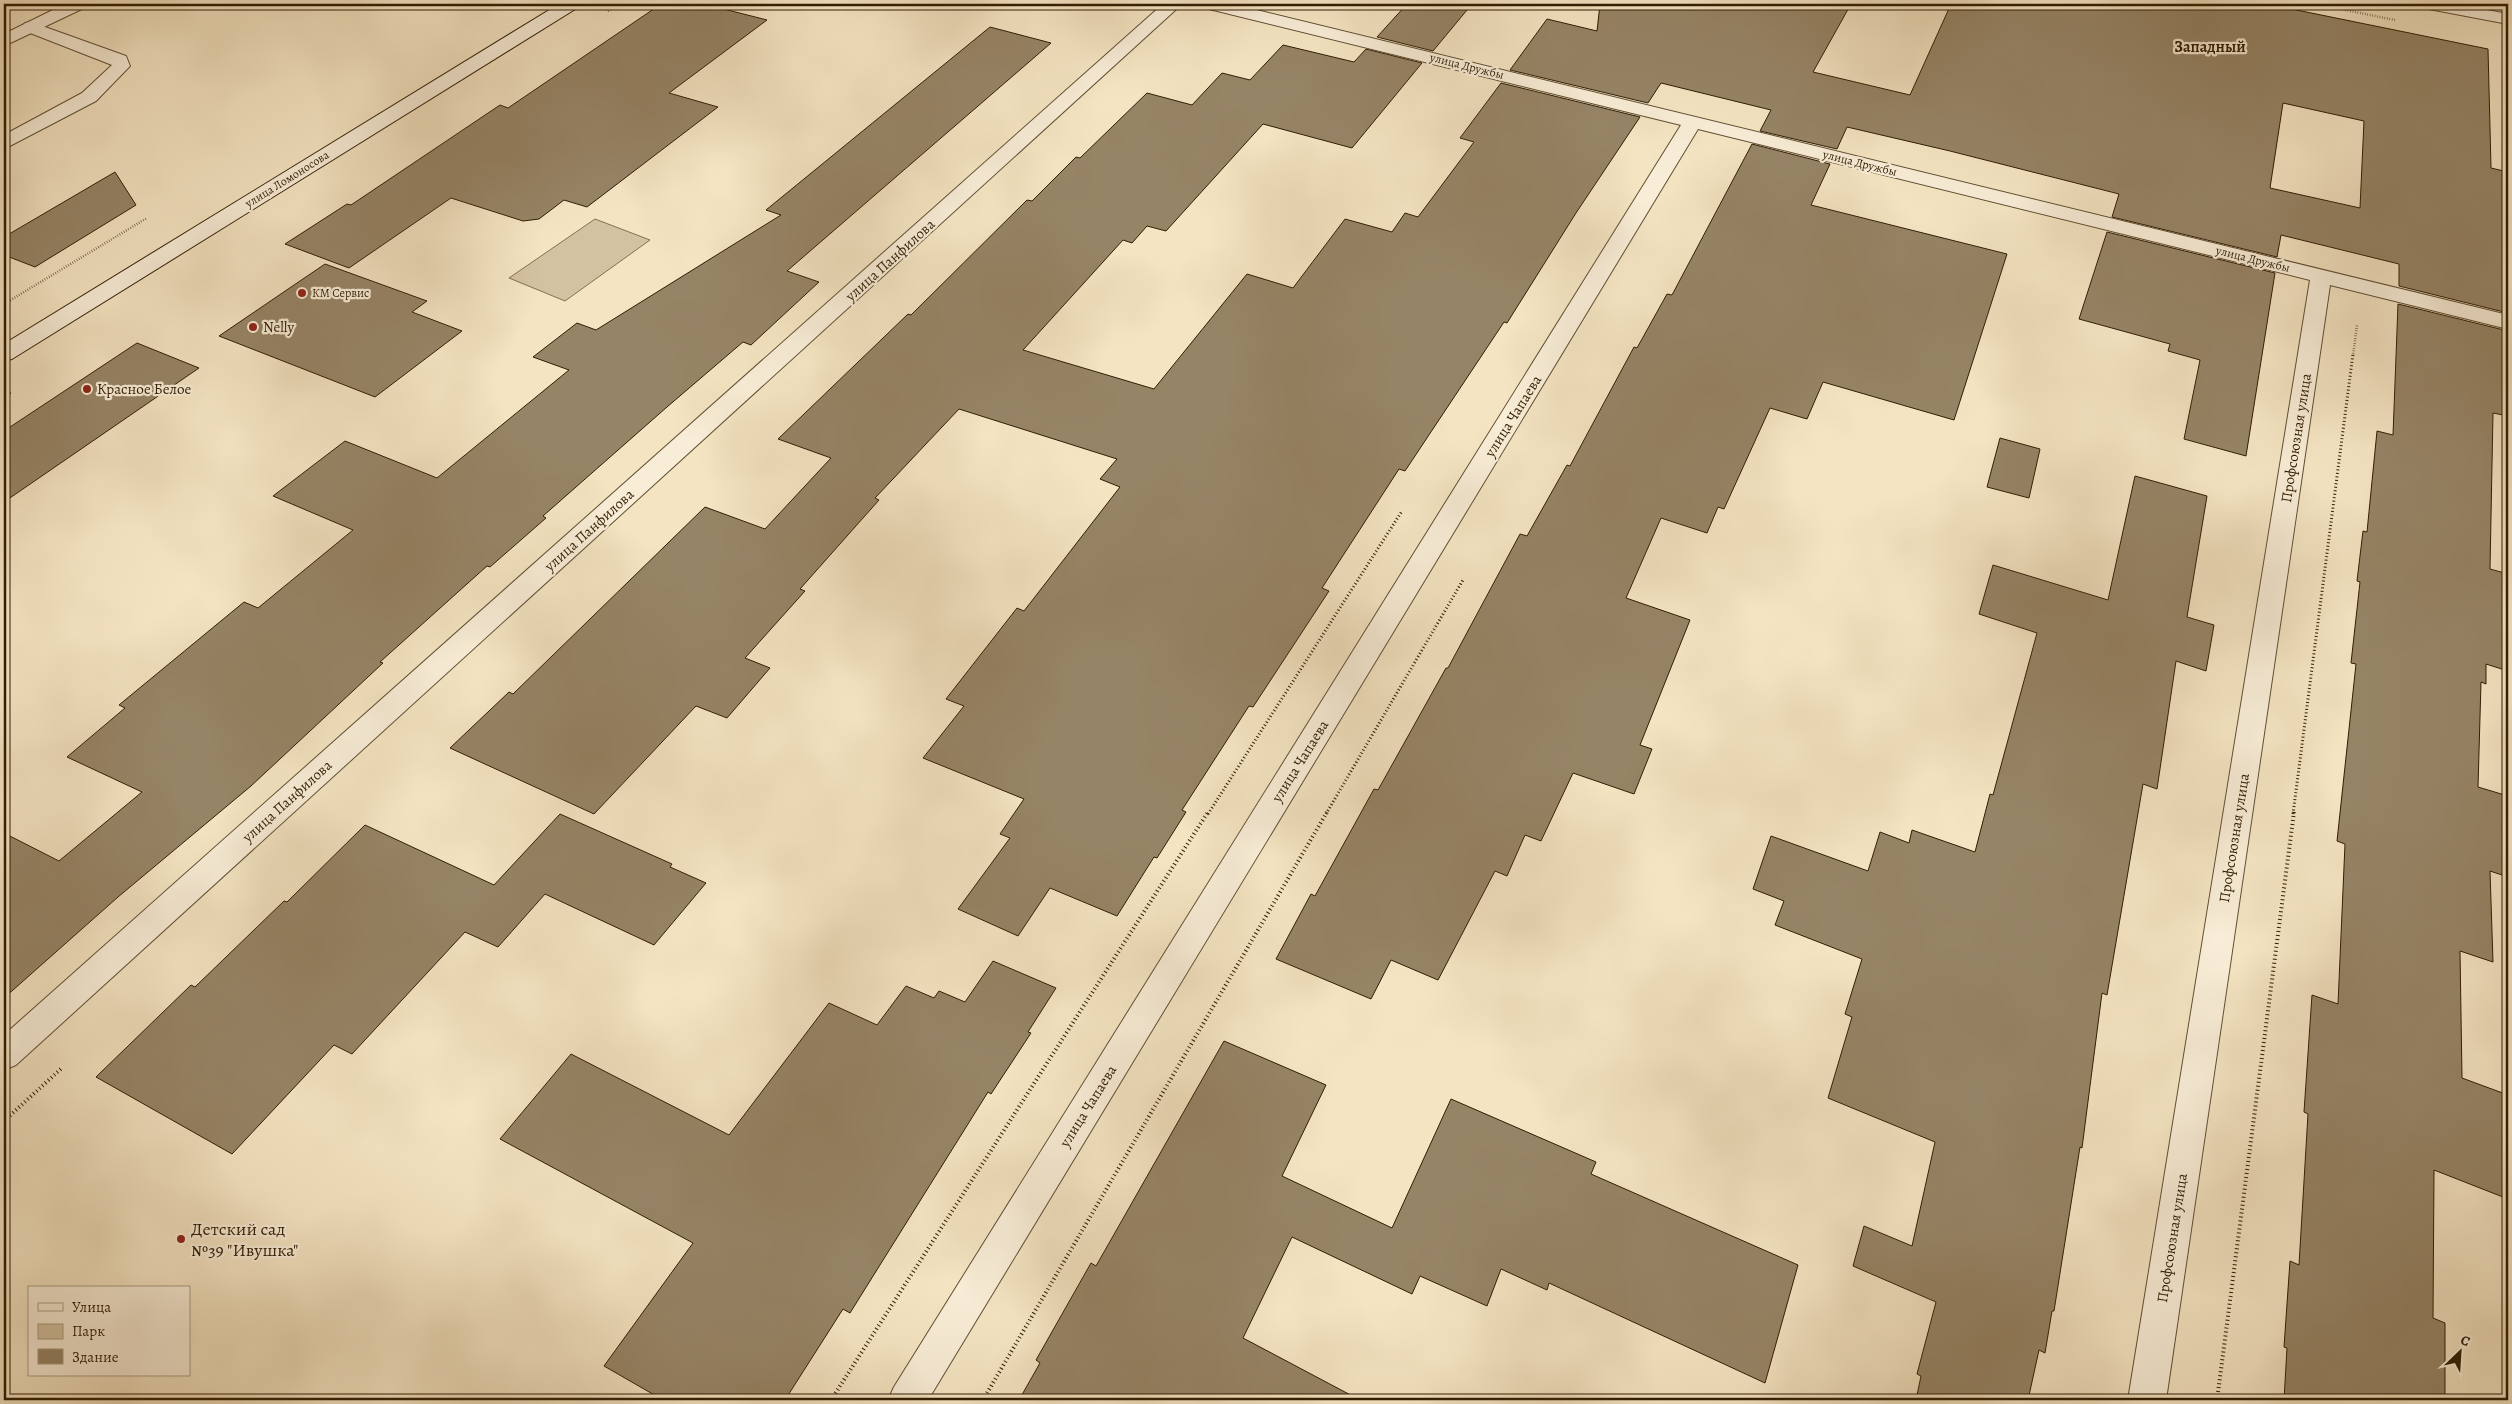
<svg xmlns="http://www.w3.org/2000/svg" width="2512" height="1404" font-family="Alegreya,serif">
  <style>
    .green { fill: #d3c2a2; stroke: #827052 }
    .building { fill: #968466; stroke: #301d03; fill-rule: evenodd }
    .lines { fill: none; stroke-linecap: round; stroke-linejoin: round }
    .lane-casing { stroke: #614f33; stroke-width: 2 }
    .street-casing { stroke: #614f33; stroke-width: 2 }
    .secondary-casing { stroke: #301d03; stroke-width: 2 }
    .path-far2 { stroke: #301d03; stroke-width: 2.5; stroke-dasharray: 0.5 2; stroke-linecap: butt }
    .path-far1 { stroke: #301d03; stroke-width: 3; stroke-dasharray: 1 2.5; stroke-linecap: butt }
    .path { stroke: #301d03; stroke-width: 4; stroke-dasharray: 1 3; stroke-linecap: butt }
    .lane { fill: #f8edd7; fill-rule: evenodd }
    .street { fill: #f8edd7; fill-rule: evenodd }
    .secondary { fill: #f8edd7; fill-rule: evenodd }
    .poi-dot { fill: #8f2418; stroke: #f8edd7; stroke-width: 2 }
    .labels { text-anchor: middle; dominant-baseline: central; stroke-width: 4.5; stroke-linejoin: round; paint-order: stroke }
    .far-street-label { font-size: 12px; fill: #301d03; stroke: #f8edd7 }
    .far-poi-label { font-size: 12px; fill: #301d03; stroke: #f8edd7; text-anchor: start }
    .street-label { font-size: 15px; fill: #301d03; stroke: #f8edd7 }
    .poi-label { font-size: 15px; fill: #301d03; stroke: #f8edd7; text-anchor: start }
    .far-district-label { font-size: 16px; font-weight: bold; fill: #301d03; stroke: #f8edd7 }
    .near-poi-label { font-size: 18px; fill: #301d03; stroke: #f8edd7; text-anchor: start }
  </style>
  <rect width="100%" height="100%" fill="#f4e4c2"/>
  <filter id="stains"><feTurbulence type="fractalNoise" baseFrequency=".004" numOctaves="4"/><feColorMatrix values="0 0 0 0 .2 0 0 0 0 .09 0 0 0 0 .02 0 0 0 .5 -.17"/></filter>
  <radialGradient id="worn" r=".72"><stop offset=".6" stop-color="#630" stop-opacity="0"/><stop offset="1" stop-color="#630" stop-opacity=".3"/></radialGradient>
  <!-- green -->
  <polygon class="green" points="595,219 650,240 565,301 509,278"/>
  <!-- building -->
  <g class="building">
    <polygon points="661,4 704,4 767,20 669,93 718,107 587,207 564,200 539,219 523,221 451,198 349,268 285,244 347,204 351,205 500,105 508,108"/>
    <polygon points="1407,4 1472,4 1433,51 1377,37"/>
    <path d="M1600,4H1851L1813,72L1910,95L1951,4H2267L2488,49L2491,168L2508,172V313L2399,286V264L2281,235L2277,257L2112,217L2119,194L1950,151L1847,127L1837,149L1760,131L1771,110L1661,83L1648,103L1510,70L1547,19L1597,31ZM2283,103L2364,121L2360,208L2270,188Z"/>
    <polygon points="990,27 1051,43 787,271 819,282 751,345 743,342 667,407 543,516 546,518 490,567 487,566 380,662 383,663 251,786 118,897 4,998 4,833 59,861 142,792 67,757 125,708 119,705 244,602 258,608 353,530 273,496 345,441 437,478 569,370 533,357 577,323 596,330 781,215 766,210"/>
    <polygon points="1283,45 1354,62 1366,49 1422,63 1352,148 1263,124 1166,231 1147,226 1132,243 1123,240 1023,350 1154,389 1247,274 1293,288 1345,219 1392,232 1405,213 1418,217 1474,142 1460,138 1501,83 1640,117 1576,213 1507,323 1504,322 1405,471 1399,469 1322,588 1329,591 1253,707 1249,706 1182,810 1186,812 1157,858 1154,857 1117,916 1050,888 1018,936 958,909 1010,838 1000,834 1024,799 923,758 964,706 946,699 1017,608 1024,611 1120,487 1100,479 1117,459 959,409 875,498 879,500 800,589 805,591 745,658 770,668 727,718 696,706 594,814 450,748 509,692 513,694 705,507 765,529 831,458 778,439 908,314 911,315 1027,200 1032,201 1076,157 1080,158 1147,93 1192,105 1222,73 1250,80"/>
    <polygon points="1752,144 1830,164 1811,205 2007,254 1954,420 1823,382 1807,419 1770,408 1724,509 1718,507 1707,533 1661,518 1626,598 1690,620 1640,745 1652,749 1634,794 1573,773 1541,841 1525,835 1507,876 1495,871 1438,980 1391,960 1371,999 1276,959 1311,894 1315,896 1374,789 1378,790 1446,668 1448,668 1520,534 1527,536 1567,465 1570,466 1634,347 1637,348 1667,294 1672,295"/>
    <polygon points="115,172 136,205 35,267 4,255 4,237"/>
    <polygon points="2107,232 2275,273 2246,456 2184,439 2200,360 2168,351 2170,344 2079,319"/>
    <polygon points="325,264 427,301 412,312 462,331 375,397 219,336"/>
    <polygon points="2398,304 2508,331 2508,416 2493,413 2490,569 2508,574 2508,671 2486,664 2486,684 2481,682 2478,787 2508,796 2508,877 2490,871 2493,962 2460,951 2462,1078 2508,1095 2508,1199 2434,1170 2433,1318 2445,1323 2445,1400 2284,1400 2287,1348 2284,1347 2290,1261 2299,1265 2308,1114 2304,1112 2312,995 2338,1004 2345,844 2337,841 2356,664 2351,663 2360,582 2357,581 2363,531 2367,532 2377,431 2393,435"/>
    <polygon points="137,343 199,368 4,502 4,431"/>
    <polygon points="2000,438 2040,449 2029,498 1987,487"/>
    <polygon points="2135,476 2207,496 2187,617 2214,625 2206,671 2176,661 2157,789 2143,784 2107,995 2102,993 2082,1148 2080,1147 2054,1311 2052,1311 2045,1353 2039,1350 2028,1400 1916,1400 1921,1376 1917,1374 1936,1302 1853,1266 1864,1226 1912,1246 1935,1142 1828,1098 1852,1017 1845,1014 1862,959 1775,925 1784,901 1753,889 1771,836 1868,871 1880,832 1909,843 1912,830 1975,852 1990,794 1993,795 2037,633 1979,614 1993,565 2108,600"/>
    <polygon points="560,814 672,864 670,867 706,883 654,945 545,894 498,947 465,932 352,1054 334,1045 232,1154 96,1077 191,985 195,987 284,901 287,902 365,825 494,885"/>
    <polygon points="993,961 1056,988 1028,1032 1031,1033 991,1094 988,1092 850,1313 843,1309 785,1400 663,1400 604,1366 693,1243 500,1139 571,1054 729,1135 829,1003 877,1025 906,986 934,998 939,991 965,1002"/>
    <polygon points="1224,1041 1326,1085 1282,1176 1392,1228 1451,1099 1596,1162 1591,1174 1798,1265 1765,1383 1549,1283 1547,1290 1501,1269 1487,1306 1420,1276 1412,1294 1292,1237 1243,1338 1360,1400 1019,1400 1040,1363 1036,1360 1091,1263 1096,1266"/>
  </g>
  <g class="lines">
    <!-- lane casing -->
    <g class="lane-casing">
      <polygon id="lane" points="31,22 126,56 130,66 96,101 4,149 4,135 82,93 112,65 25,31 22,27 25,23"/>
    </g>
    <!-- street casing -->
    <g class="street-casing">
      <g id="street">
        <polygon points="65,4 87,4 84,8 4,46 4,34"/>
        <polygon points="1163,4 1182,4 16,1065 4,1070 4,1035"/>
        <polygon points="1202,4 1232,4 2508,315 2508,329 2330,285 2166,1400 2128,1400 2310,280 1698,129 928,1400 888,1400 894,1387 1681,125 1205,8"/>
        <polygon points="2420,4 2456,4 2508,14 2508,24 2429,9 2423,8"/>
      </g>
    </g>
    <!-- secondary casing -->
    <g class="secondary-casing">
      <polygon id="secondary" points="559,4 580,4 577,8 12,359 4,361 4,344"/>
    </g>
    <!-- path-far2 -->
    <g class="path-far2">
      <polyline points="2316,4 2395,20"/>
      <polyline points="608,11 620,4"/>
      <polyline points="4,304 147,218"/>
      <polyline points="2353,356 2357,325"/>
    </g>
    <!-- path-far1 -->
    <g class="path-far1">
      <polyline points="4,397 12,391"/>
      <polyline points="1208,814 1402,511"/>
      <polyline points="1326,814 1463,580"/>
      <polyline points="2293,814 2353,354"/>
    </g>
    <!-- path -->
    <g class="path">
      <polyline points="4,1121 63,1067"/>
      <polyline points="831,1400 1208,812"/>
      <polyline points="983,1400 1327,812"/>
      <polyline points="2217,1400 2294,812"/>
    </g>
    <!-- lane -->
    <use href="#lane" class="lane"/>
    <!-- street -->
    <use href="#street" class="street"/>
    <!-- secondary -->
    <use href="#secondary" class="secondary"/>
  </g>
  <!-- markers -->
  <g class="poi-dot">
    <circle cx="302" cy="293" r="5"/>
    <circle cx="253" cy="327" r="5"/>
    <circle cx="87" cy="389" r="5"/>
    <circle cx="181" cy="1239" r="5"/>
  </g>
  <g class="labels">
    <!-- far-street labels -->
    <g class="far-street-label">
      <text transform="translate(1467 66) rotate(14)">улица Дружбы</text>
      <text transform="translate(1860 163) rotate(14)">улица Дружбы</text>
      <text transform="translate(287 179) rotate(-32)">улица Ломоносова</text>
      <text transform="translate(2253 259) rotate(14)">улица Дружбы</text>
    </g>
    <!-- far-poi labels -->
    <g class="far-poi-label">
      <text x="312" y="293">КМ Сервис</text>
    </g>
    <!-- street labels -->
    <g class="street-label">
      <text transform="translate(890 260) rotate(-42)">улица Панфилова</text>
      <text transform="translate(1513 416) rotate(-58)">улица Чапаева</text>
      <text transform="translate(2296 438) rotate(-81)">Профсоюзная улица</text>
      <text transform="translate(589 530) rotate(-42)">улица Панфилова</text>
      <text transform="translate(1300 761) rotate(-58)">улица Чапаева</text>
      <text transform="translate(287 801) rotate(-42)">улица Панфилова</text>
      <text transform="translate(2234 838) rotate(-81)">Профсоюзная улица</text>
      <text transform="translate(1088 1106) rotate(-58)">улица Чапаева</text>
      <text transform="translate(2172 1238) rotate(-81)">Профсоюзная улица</text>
    </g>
    <!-- poi labels -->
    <g class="poi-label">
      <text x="263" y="327">Nelly</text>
      <text x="97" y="389">Красное Белое</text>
    </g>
    <!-- far-district labels -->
    <g class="far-district-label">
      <text x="2210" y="47">Западный</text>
    </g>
    <!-- near-poi labels -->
    <g class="near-poi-label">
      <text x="191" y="1229">Детский сад<tspan x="191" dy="21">№39 "Ивушка"</tspan></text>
    </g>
  </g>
  <!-- margin -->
  <rect width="2512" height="1404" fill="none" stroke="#f4e4c2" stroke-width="20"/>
  <rect x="5" y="5" width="2502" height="1394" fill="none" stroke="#301d03" stroke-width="2.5"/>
  <rect x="10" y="10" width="2492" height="1384" fill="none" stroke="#301d03"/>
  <!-- legend -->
  <rect x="28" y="1286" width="162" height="90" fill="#f8edd7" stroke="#a89a82"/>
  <rect x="38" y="1303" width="25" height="8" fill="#f8edd7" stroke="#a89a82"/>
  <text x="72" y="1312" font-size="15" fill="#301d03">Улица</text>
  <rect x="38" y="1324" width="25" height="15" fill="#d3c2a2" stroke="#a89a82"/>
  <text x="72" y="1336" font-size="15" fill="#301d03">Парк</text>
  <rect x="38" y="1349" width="25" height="15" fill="#968466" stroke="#a89a82"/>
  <text x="72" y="1362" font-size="15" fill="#301d03">Здание</text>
  <!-- north arrow -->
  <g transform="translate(2460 1352) rotate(25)" stroke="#f8edd7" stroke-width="4" paint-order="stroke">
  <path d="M0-4L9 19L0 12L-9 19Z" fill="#301d03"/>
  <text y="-8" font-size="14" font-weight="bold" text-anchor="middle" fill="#301d03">С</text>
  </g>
  <rect width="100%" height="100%" filter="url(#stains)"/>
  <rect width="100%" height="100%" fill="url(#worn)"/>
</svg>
